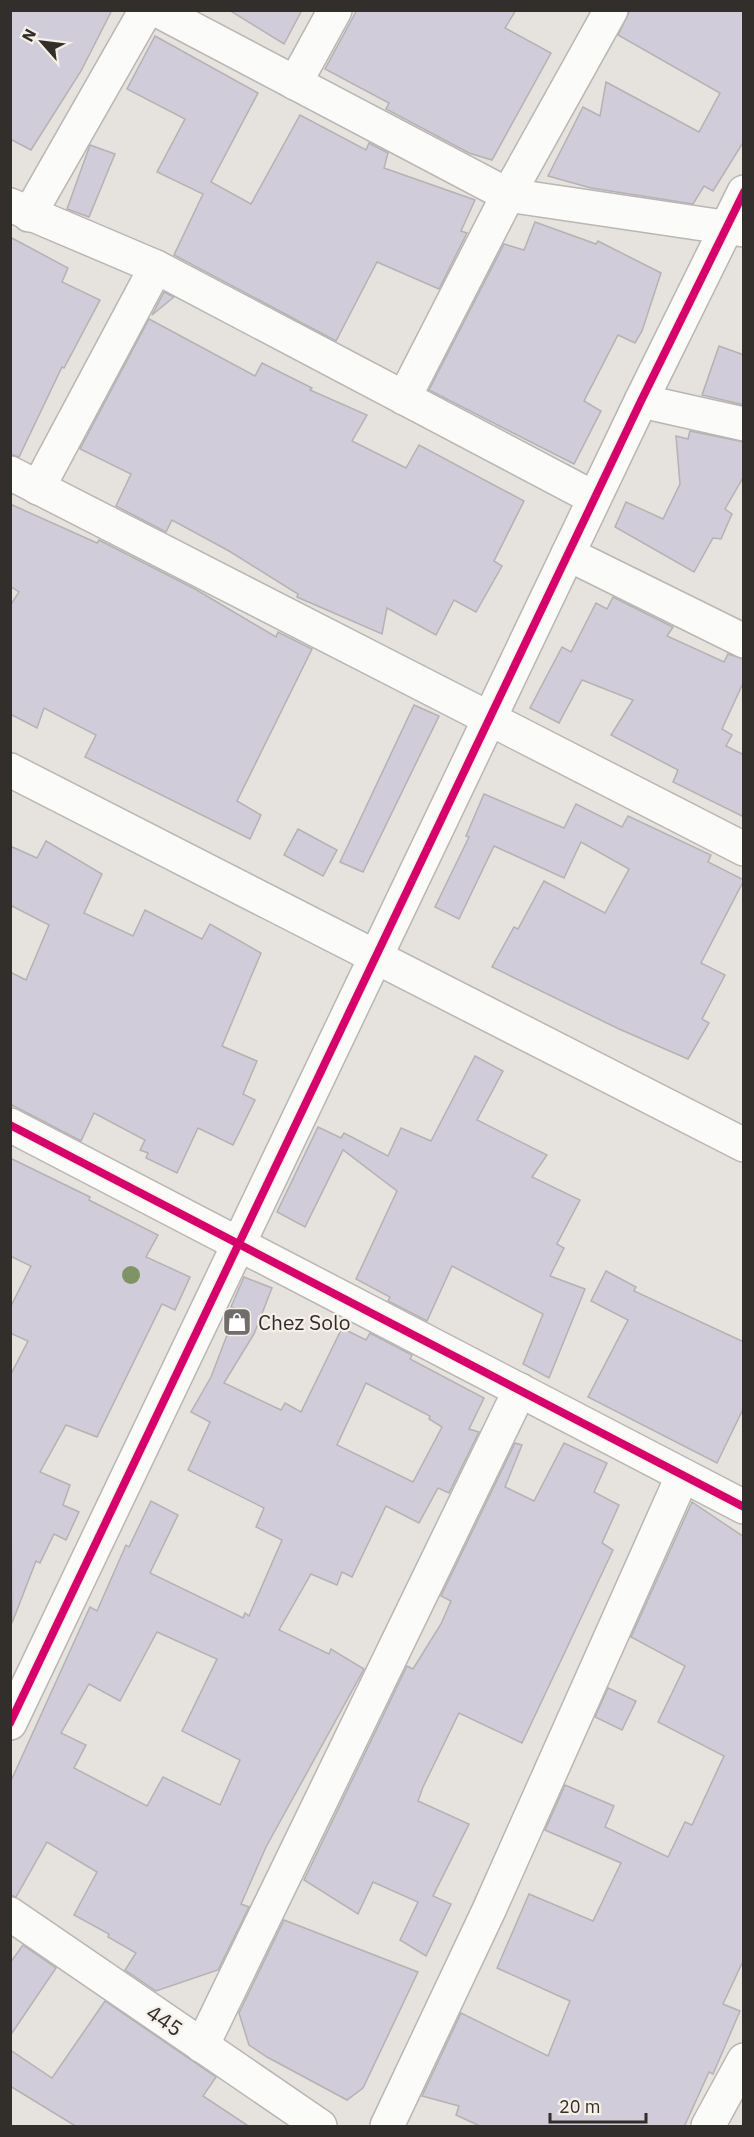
<svg xmlns="http://www.w3.org/2000/svg" width="754" height="2137" font-family="'IBM Plex Sans',sans-serif">
  <style>
    .building { fill: #d0ccd9; stroke: #b4b2b2; stroke-width: 1.5; fill-rule: evenodd }
    .lines { fill: none; stroke-linecap: round; stroke-linejoin: round }
    .minor-casing { stroke: #b9b6b3; stroke-width: 36 }
    .minor { stroke: #fbfbfa; stroke-width: 33 }
    .cycleway-casing { stroke: #f6f0e7; stroke-width: 11 }
    .cycleway { stroke: #d6006c; stroke-width: 8 }
    .tree { fill: #7e9467 }
    .labels { text-anchor: middle; dominant-baseline: central; stroke-width: 4.5; stroke-linejoin: round; paint-order: stroke }
    .poi-label { font-size: 21px; fill: #312e2b; stroke: #f6f0e7; text-anchor: start }
    .street-label { font-size: 21px; fill: #312e2b; stroke: #f6f0e7 }
  </style>
  <rect width="100%" height="100%" fill="#e6e2de"/>
  <!-- building -->
  <g class="building">
    <polygon points="10,10 112,10 81,71 31,150 10,139"/>
    <polygon points="229,10 302,10 284,44"/>
    <polygon points="357,10 516,10 505,28 551,53 492,160 469,153 386,109 389,103 325,69"/>
    <polygon points="630,10 744,10 744,141 713,191 704,186 693,204 591,188 548,176 583,107 600,116 606,82 699,132 720,93 618,35"/>
    <polygon points="155,36 258,93 211,182 251,204 300,115 366,150 369,143 388,153 384,168 475,200 461,231 467,233 439,289 377,262 336,341 174,255 203,194 157,172 185,119 127,89"/>
    <polygon points="90,145 115,154 89,217 67,209"/>
    <polygon points="535,222 596,244 598,241 661,273 642,331 635,343 618,335 584,401 601,411 574,464 429,390 504,244 524,250"/>
    <polygon points="10,237 68,268 62,282 100,300 64,368 62,367 19,457 10,454"/>
    <polygon points="164,292 174,297 152,315"/>
    <polygon points="149,319 255,376 262,363 312,388 310,390 367,415 352,441 406,468 419,445 524,501 494,561 502,566 476,612 454,600 436,635 387,608 382,634 297,597 298,594 229,551 172,520 166,532 116,506 131,474 80,449"/>
    <polygon points="719,346 744,355 744,405 702,395"/>
    <polygon points="690,431 744,442 744,476 725,509 732,514 721,539 713,538 694,572 615,527 626,502 663,519 680,484 676,436 688,439"/>
    <polygon points="10,504 97,543 99,540 195,589 276,637 278,632 312,649 237,801 261,815 250,839 85,757 96,735 44,708 37,728 10,714 10,606 19,592 10,586"/>
    <polygon points="613,597 673,627 667,636 724,662 728,654 744,659 744,681 722,729 732,735 726,746 744,755 744,817 673,782 678,770 611,735 633,700 582,680 559,723 530,708 562,647 571,652 596,603 607,609"/>
    <polygon points="414,705 439,716 363,872 340,862"/>
    <polygon points="484,794 564,828 576,804 622,827 628,816 711,855 708,862 744,880 701,963 725,975 702,1019 709,1023 688,1059 619,1029 492,967 514,927 518,929 544,881 605,913 629,869 581,842 564,878 494,846 459,919 435,907 469,837 466,836"/>
    <polygon points="298,829 337,850 323,876 284,855"/>
    <polygon points="46,841 102,874 84,913 133,936 145,910 202,939 210,924 261,953 222,1046 257,1061 243,1094 255,1100 233,1145 198,1128 177,1173 146,1158 148,1153 140,1150 145,1140 94,1113 81,1141 10,1104 10,972 26,980 49,925 10,905 10,846 37,858"/>
    <polygon points="475,1056 503,1071 477,1120 547,1155 532,1177 580,1200 557,1244 564,1248 550,1276 585,1289 549,1378 523,1364 543,1314 452,1266 427,1321 388,1301 390,1297 356,1279 397,1191 343,1150 305,1227 277,1212 318,1127 341,1138 344,1133 388,1156 401,1128 431,1141"/>
    <polygon points="10,1158 90,1197 89,1200 158,1235 146,1257 190,1277 175,1310 162,1304 97,1437 66,1425 40,1472 70,1485 63,1505 79,1512 66,1540 54,1534 40,1563 36,1561 12,1623 10,1376 28,1341 10,1333 10,1308 31,1266 10,1256"/>
    <polygon points="606,1271 636,1287 634,1291 744,1342 744,1407 717,1463 588,1397 628,1320 591,1301"/>
    <path d="M244,1277L272,1288L254,1334L224,1383L281,1410L285,1403L301,1412L342,1328L366,1340L370,1333L412,1355L410,1359L484,1398L469,1429L479,1432L449,1493L438,1488L419,1523L386,1506L352,1577L342,1572L337,1585L311,1574L279,1630L329,1654L331,1649L364,1669L266,1847L241,1904L249,1907L218,1970L156,1991L125,1970L136,1953L108,1937L109,1934L74,1915L97,1872L47,1842L16,1897L10,1895V1783L90,1607L97,1611L126,1545L129,1547L151,1501L178,1515L150,1573L243,1618L245,1613L249,1616L282,1540L256,1527L264,1508L188,1470L210,1422L191,1412L211,1377L237,1309L231,1307ZM366,1383L430,1416L429,1419L442,1427L413,1482L337,1445ZM157,1632L217,1659L182,1731L240,1760L220,1805L163,1777L147,1806L74,1768L86,1745L61,1733L89,1684L120,1701Z"/>
    <polygon points="515,1443 522,1445 505,1487 534,1501 564,1443 607,1463 594,1492 619,1505 602,1543 613,1550 522,1743 459,1713 423,1787 418,1801 469,1824 433,1896 451,1904 426,1956 400,1940 418,1902 373,1882 358,1914 304,1880 407,1666 413,1669 441,1624 451,1601 441,1596"/>
    <polygon points="692,1502 744,1537 744,1959 723,2004 740,2011 713,2074 709,2072 684,2127 482,2127 456,2115 459,2106 422,2096 461,2013 548,2056 570,2001 497,1968 529,1894 593,1921 621,1863 545,1830 565,1785 614,1806 605,1827 668,1857 685,1822 692,1825 724,1756 658,1722 685,1666 631,1637"/>
    <polygon points="608,1688 636,1701 622,1730 595,1717"/>
    <polygon points="284,1920 418,1972 363,2088 347,2100 267,2057 249,2045 239,2013"/>
    <polygon points="23,1945 56,1968 10,2036 10,1963"/>
    <polygon points="105,2001 216,2077 203,2096 250,2127 77,2127 10,2086 10,2050 52,2078"/>
  </g>
  <g class="lines">
    <!-- minor casing -->
    <g class="minor-casing">
      <g id="minor">
        <polyline points="157,10 508,195 744,230"/>
        <polyline points="295,83 335,10"/>
        <polyline points="10,205 156,267 594,498"/>
        <polyline points="29,215 146,10"/>
        <polyline points="404,398 508,195 611,10"/>
        <polyline points="641,401 744,424"/>
        <polyline points="10,473 744,849"/>
        <polyline points="38,488 156,267"/>
        <polyline points="568,554 744,641"/>
        <polyline points="10,770 744,1145"/>
        <polyline points="10,1125 744,1507"/>
        <polyline points="10,1723 641,401 744,192"/>
        <polyline points="10,1914 320,2126"/>
        <polyline points="202,2046 520,1390"/>
        <polyline points="387,2126 489,1910 682,1477"/>
        <polyline points="708,2126 744,2060"/>
      </g>
    </g>
    <!-- minor -->
    <use href="#minor" class="minor"/>
    <!-- cycleway casing -->
    <g class="cycleway-casing">
      <g id="cycleway">
        <polyline points="10,1125 744,1507"/>
        <polyline points="10,1723 641,401 744,192"/>
      </g>
    </g>
    <!-- cycleway -->
    <use href="#cycleway" class="cycleway"/>
  </g>
  <!-- trees -->
  <circle class="tree" cx="131" cy="1275" r="9"/>
  <!-- icons -->
  <defs>
    <g id="shop-square" transform="scale(1.5)"><rect x="-9" y="-9" width="18" height="18" rx="4" fill="#706d6a" stroke="#f6f0e7"/><path d="M-5-2.5h2.3a2.7 3.5 0 0 1 5.4 0H5L5.5 6h-11ZM-1.5-2.5h3a1.5 2.3 0 0 0-3 0Z" fill="#fff"/></g>
  </defs>
  <g fill-rule="evenodd">
    <use href="#shop-square" x="237" y="1322"/>
  </g>
  <g class="labels">
    <!-- poi labels -->
    <g class="poi-label">
      <text x="258" y="1322">Chez Solo</text>
    </g>
    <!-- street labels -->
    <g class="street-label">
      <text transform="translate(165 2020) rotate(34)">445</text>
    </g>
  </g>
  <!-- border -->
  <rect width="754" height="2137" fill="none" stroke="#312e2b" stroke-width="24"/>
  <!-- north arrow -->
  <g transform="translate(42 42) rotate(298)" stroke="#f6f0e7" stroke-width="4.5" paint-order="stroke">
  <path d="M0-4.5L10 22L0 15L-10 22Z" fill="#312e2b"/>
  <text y="-9" font-size="16" font-weight="bold" text-anchor="middle" fill="#312e2b">N</text>
  </g>
  <!-- scale -->
  <path d="M550 2113v9h96v-9" fill="none" stroke="#312e2b" stroke-width="3"/>
  <text x="559" y="2113" font-size="18" fill="#312e2b" stroke="#f6f0e7" stroke-width="4.5" paint-order="stroke">20 m</text>
</svg>
